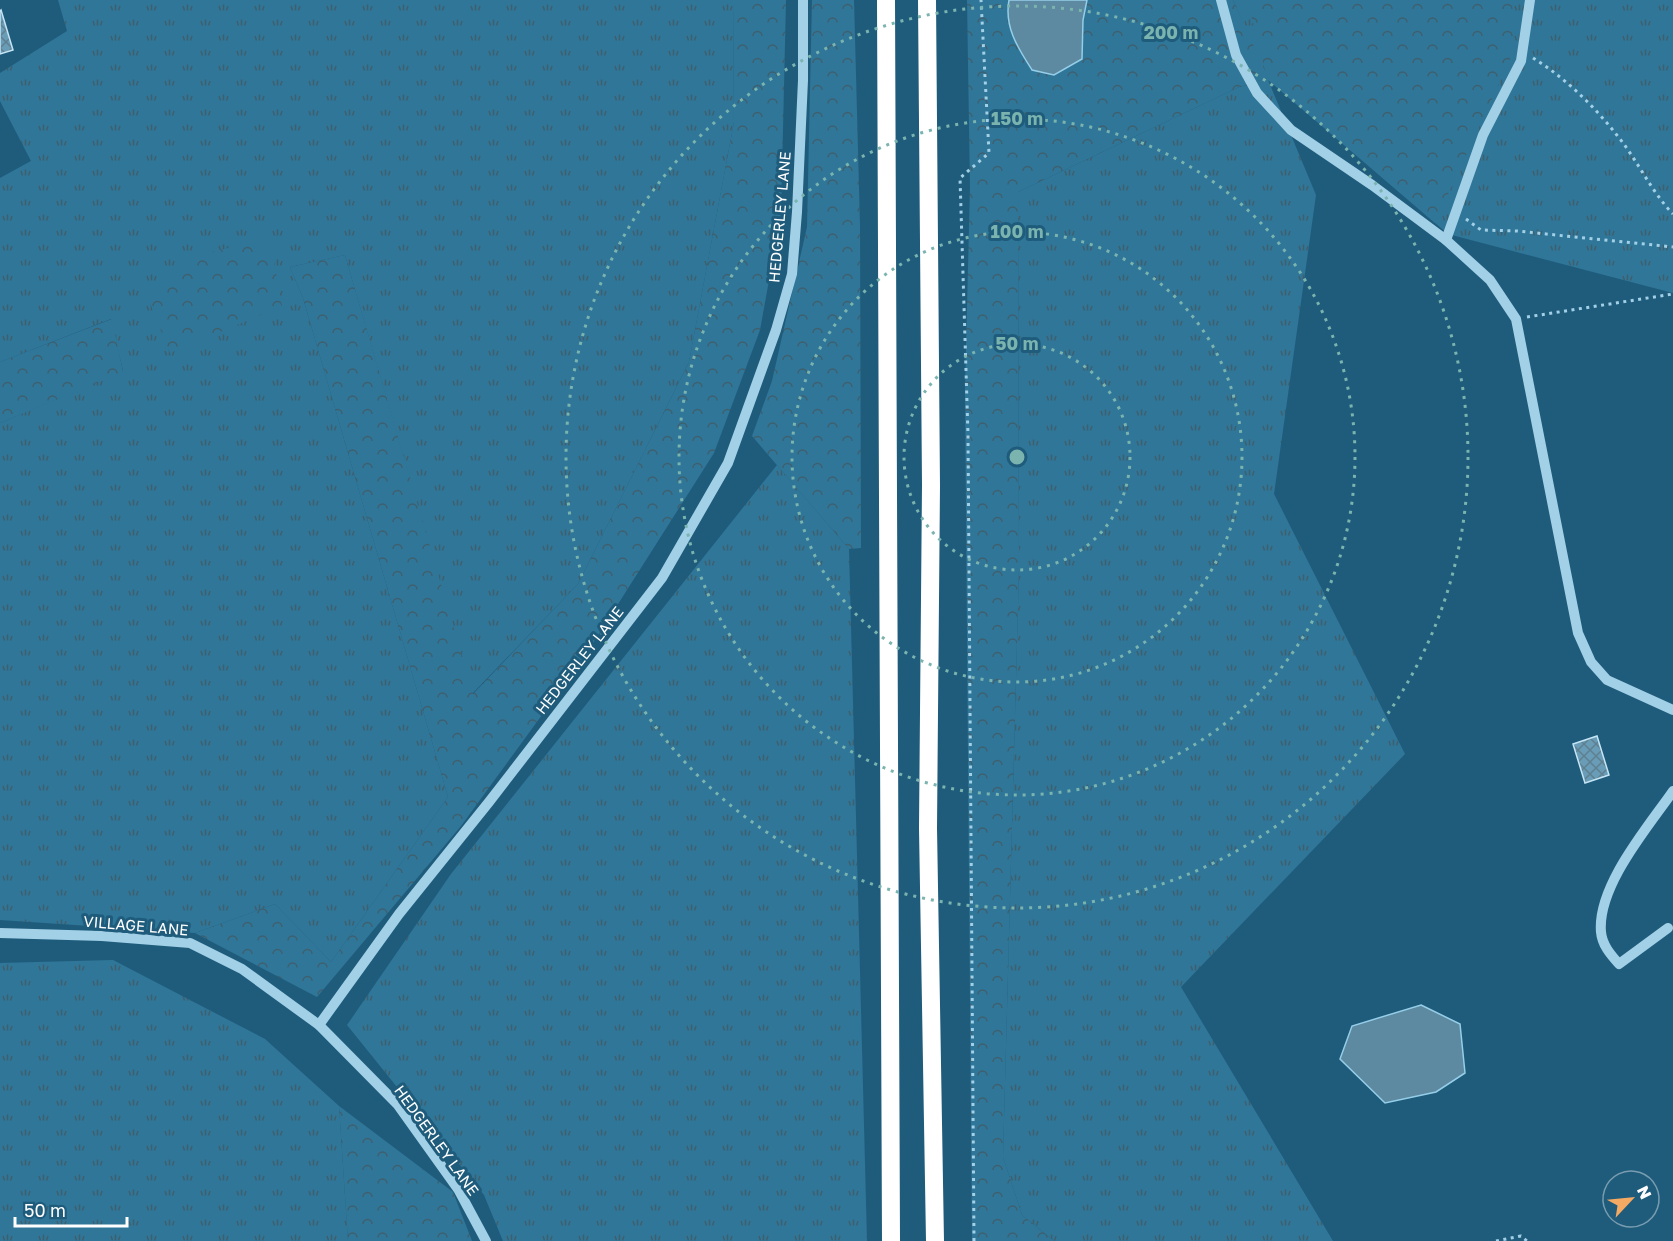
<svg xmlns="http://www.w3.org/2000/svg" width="1673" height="1241" font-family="'Golos Text',sans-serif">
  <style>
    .grass { fill: url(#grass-tufts) }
    .forest { fill: url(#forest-crowns) }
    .water { fill: #5d89a1; stroke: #95cee8; stroke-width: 1.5 }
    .building { fill: url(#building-cross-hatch); stroke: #c5e5f5; stroke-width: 1.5 }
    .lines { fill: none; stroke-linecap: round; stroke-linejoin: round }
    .path { stroke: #a2d0e7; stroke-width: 3; stroke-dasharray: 3 4.5; stroke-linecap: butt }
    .minor { stroke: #a2d0e7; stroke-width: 10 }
    .highway { stroke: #fff; stroke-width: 18 }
    .ring { fill: none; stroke: #7bb4af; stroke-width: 3; stroke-dasharray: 3 6 }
    .labels { text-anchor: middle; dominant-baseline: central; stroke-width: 6; stroke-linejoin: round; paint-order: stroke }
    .street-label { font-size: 15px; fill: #fff; stroke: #1f5c7c }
    .centre { fill: #7bb4af; stroke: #1f5c7c; stroke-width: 3 }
    .ring-label { font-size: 18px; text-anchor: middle; font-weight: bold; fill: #7bb4af; stroke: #1f5c7c; stroke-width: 6; stroke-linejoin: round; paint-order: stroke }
  </style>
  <defs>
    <pattern id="grass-tufts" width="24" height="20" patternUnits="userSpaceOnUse" patternTransform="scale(1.5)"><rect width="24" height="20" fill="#2f7698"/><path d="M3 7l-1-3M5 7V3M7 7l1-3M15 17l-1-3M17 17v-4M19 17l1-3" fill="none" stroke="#3f5f6e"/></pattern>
    <pattern id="forest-crowns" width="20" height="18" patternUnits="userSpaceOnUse" patternTransform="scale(1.5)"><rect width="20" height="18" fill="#2f7698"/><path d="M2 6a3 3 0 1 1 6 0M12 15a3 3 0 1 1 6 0" fill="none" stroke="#3f5f6e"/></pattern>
    <pattern id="building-cross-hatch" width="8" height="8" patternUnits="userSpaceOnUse" patternTransform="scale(1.5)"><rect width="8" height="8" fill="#699cb6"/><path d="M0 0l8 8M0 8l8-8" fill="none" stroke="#5f8091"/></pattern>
  </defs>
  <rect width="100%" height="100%" fill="#1f5c7c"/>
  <!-- grass -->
  <g class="grass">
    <polygon points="58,0 733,0 734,122 689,362 578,584 472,694 345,255 290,267 303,298 448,797 331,962 275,904 195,933 0,920 0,423 123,371 111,319 0,362 0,178 31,161 0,101 0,73 67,31"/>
    <polygon points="1233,0 1673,0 1673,293 1448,234 1268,80 1316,195 1274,494 1405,754 1181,987 1333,1241 1054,1241 1022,1215 1003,1157 1019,569 1018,192 1237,88 1267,78"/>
    <polygon points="777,465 849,549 867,1241 503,1241 484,1195 347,1025 451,874"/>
    <polygon points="113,960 265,1039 339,1106 348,1241 0,1241 0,963"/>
  </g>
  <!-- forest -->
  <g class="forest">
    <polygon points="733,0 786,0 781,214 760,330 714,453 585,656 461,826 317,997 195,933 275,904 331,962 448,797 303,298 290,267 345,255 473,694 578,584 689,362 734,122"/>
    <polygon points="812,0 854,0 860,226 861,548 849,549 752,436 772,381 807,227"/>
    <polygon points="967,0 1233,0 1266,73 1247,0 1512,0 1515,49 1435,223 1267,78 1237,88 1018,192 1019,569 1003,1157 1022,1215 1054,1241 972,1241 965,389 970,187"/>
    <polygon points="270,239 282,306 170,353 148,298 206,253"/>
    <polygon points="112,319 123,372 0,423 0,362"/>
    <polygon points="339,1106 453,1192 472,1241 348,1241"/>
  </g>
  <!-- water -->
  <g class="water">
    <path d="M1009,0H1087L1083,20L1082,59L1054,75L1032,70C1018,48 1004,27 1009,0Z"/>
    <polygon points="1421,1005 1460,1024 1465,1073 1436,1092 1385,1103 1340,1059 1352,1026"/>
  </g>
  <!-- building -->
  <g class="building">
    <polygon points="1,10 13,50 0,54 0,11"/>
    <polygon points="1597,736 1609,775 1585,783 1573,744"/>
  </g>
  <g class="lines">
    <!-- path -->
    <g class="path">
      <path d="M1533,58C1564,77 1593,105 1616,134C1637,159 1650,190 1673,214"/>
      <polyline points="1466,219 1481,230 1517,231 1673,247"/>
      <polyline points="1527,317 1673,294"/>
      <polyline points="974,1241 968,435 960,178 989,153 981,0"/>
      <polyline points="1496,1241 1521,1236 1527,1241"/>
    </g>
    <!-- minor -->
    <g class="minor">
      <polyline points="1221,0 1236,55 1257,93 1291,130 1372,185 1446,240 1490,280 1516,319 1578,633 1591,662 1607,680 1673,710"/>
      <polyline points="1446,240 1483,135 1521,61 1530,0"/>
      <path d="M1668,928L1619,964C1611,955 1602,945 1601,932C1597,886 1648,827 1673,791"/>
      <polyline points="0,933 102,936 190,943 242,969 319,1025 398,1105 458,1189 486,1241"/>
      <polyline points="319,1025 399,914 489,802 662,578 728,463 776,330 792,274 797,212 803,80 803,0"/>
    </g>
    <!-- highway -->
    <g class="highway">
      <polyline points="886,0 891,1241"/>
      <polyline points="927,0 931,485 928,828 935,1241"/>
    </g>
  </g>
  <!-- distance rings -->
  <g class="ring">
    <circle cx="1017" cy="457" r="113"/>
    <circle cx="1017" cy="457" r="225"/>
    <circle cx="1017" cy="457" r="338"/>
    <circle cx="1017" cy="457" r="451"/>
  </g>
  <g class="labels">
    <!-- street labels -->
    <g class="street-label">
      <text transform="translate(779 217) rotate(-85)">HEDGERLEY LANE</text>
      <text transform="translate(579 660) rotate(-52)">HEDGERLEY LANE</text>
      <text transform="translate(136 925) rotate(5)">VILLAGE LANE</text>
      <text transform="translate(437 1140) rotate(54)">HEDGERLEY LANE</text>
    </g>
  </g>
  <circle cx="1017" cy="457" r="9" class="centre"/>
  <g class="ring-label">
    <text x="1171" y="39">200 m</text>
    <text x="1017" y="125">150 m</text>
    <text x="1017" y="238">100 m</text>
    <text x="1017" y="350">50 m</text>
  </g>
  <!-- north arrow -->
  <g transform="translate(1631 1199) rotate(64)"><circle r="28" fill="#1f5c7c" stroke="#799db0" stroke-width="1.5"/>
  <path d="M0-4.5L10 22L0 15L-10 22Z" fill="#f4aa62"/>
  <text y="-9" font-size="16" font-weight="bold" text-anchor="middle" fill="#ffffff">N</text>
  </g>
  <!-- scale -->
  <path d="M15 1217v9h112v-9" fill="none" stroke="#ffffff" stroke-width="3"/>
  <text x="24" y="1217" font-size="18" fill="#ffffff" stroke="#1f5c7c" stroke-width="4.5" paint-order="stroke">50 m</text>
</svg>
